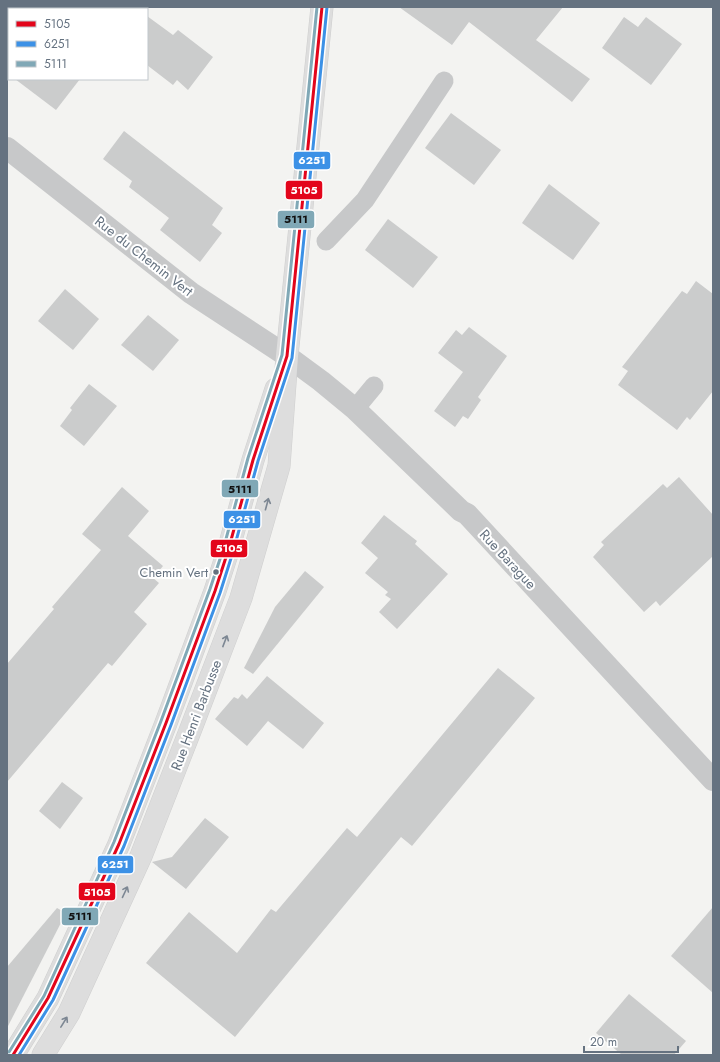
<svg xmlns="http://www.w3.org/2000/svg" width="720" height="1062" font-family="Jost,sans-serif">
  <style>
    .building { fill: #cbcccc }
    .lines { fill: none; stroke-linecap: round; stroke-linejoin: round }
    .secondary-casing { stroke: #cfcfcf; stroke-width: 23 }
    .lane { stroke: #c7c8c9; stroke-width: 19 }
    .street { stroke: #c7c8c9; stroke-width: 22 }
    .secondary { stroke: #ddd; stroke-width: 22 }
    .bus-1-casing { stroke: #fff; stroke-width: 6 }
    .bus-2-casing { stroke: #fff; stroke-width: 6 }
    .bus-3-casing { stroke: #fff; stroke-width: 6 }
    .bus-1 { stroke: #e3051b; stroke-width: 3 }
    .bus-2 { stroke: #3c91e6; stroke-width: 3 }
    .bus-3 { stroke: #80a8b6; stroke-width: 3 }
    .oneway { stroke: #7d8793 }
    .bus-dot { fill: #657280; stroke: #fff; stroke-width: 1.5 }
    .labels { text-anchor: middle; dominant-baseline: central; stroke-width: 4; stroke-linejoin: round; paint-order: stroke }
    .bus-label { font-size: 13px; fill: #657280; stroke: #fff; text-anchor: end }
    .street-label { font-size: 14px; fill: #657280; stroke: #fff }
    .line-badge { stroke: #fff; stroke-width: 1.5 }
    .badge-label { font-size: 11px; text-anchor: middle; font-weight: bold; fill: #fff }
    .pale-badge-label { font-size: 11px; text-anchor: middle; font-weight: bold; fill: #111 }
  </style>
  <rect width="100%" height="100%" fill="#f3f3f1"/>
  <!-- building -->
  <g class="building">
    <polygon points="399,7 563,7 536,40 590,79 572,102 469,22 452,45"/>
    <polygon points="147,16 173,35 178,30 213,57 188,90 177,80 173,85 147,65"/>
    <polygon points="624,17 638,27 646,17 682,44 651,85 602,48"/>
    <polygon points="15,79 80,79 56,110"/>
    <polygon points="451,113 501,150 474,185 425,148"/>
    <polygon points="124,131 223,208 212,225 222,233 200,262 160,230 169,218 129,187 132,181 103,159"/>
    <polygon points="549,184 600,223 573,260 522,223"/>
    <polygon points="388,219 438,257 413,288 365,250"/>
    <polygon points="696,281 713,294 713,391 690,420 687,417 677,430 618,385 628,371 622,367 682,291 687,294"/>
    <polygon points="65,289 99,319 73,350 38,321"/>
    <polygon points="148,315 179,340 153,371 121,345"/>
    <polygon points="469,327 507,356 478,397 481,400 468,419 463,416 455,427 434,411 463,372 438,353 456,330 462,335"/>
    <polygon points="89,384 117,406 84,446 60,426 72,410 70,408"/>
    <polygon points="679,477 713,515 713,556 660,606 656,601 644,612 593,557 604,545 601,542 663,484 667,488"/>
    <polygon points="122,487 149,511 128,536 163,566 153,578 159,583 134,612 147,624 112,666 108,663 7,782 7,664 54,609 52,607 101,550 82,534"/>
    <polygon points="384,515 417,541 415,544 448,574 397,629 379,612 391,599 385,595 388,592 365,573 378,558 361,543"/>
    <polygon points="305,571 324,587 253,674 244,668 275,607"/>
    <polygon points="498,668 535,698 412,846 401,837 235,1037 146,963 189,912 237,953 271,909 276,912 347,828 357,837"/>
    <polygon points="267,676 324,723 303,749 268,721 247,746 215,719 234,697 238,699 242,694 247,699"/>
    <polygon points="62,782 83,798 60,829 39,811"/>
    <polygon points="205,818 229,837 186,889 152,862 172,857"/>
    <polygon points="713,907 713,993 671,956"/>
    <polygon points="57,908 66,913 7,1028 7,967"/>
    <polygon points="629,994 686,1041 674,1055 622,1055 596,1033"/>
  </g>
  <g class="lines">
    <!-- secondary casing -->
    <g class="secondary-casing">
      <g id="secondary">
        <polyline points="13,1055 48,998 119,844 166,723 215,591 228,551 253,460 276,389"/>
        <polyline points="43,1055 69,1013 141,856 190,731 241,598 279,466 287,356 322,7"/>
      </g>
    </g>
    <!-- lane -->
    <g class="lane">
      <polyline points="326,241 365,200 444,81"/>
      <polyline points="355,409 374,386"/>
    </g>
    <!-- street -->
    <polyline class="street" points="7,148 191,293 287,356 321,381 355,409 461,511 467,514 713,780"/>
    <!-- secondary -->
    <use href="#secondary" class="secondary"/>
    <!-- bus-1 casing -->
    <g class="bus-1-casing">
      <polyline id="bus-1" points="13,1055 48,998 119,844 166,723 215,591 228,551 253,460 287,356 322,7"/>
    </g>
    <!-- bus-2 casing -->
    <g class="bus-2-casing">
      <polyline id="bus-2" points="19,1055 53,1000 124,846 171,725 220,593 233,552 258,461 292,358 327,7"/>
    </g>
    <!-- bus-3 casing -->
    <g class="bus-3-casing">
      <polyline id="bus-3" points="9,1052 44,996 114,842 161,721 210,589 223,550 248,458 282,355 317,7"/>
    </g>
    <!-- bus-1 -->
    <use href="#bus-1" class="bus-1"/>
    <!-- bus-2 -->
    <use href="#bus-2" class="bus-2"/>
    <!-- bus-3 -->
    <use href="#bus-3" class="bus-3"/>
  </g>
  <!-- one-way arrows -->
  <defs><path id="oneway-shaft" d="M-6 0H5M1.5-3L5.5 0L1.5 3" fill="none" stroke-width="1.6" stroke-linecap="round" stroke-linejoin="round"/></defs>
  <g class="oneway">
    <use href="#oneway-shaft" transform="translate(267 504) rotate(-75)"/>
    <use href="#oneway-shaft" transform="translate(225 641) rotate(-69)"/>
    <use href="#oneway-shaft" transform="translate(125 892) rotate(-65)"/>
    <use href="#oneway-shaft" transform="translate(64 1022) rotate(-58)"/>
  </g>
  <!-- markers -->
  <circle class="bus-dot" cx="216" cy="572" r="3.5"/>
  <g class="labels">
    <!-- bus labels -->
    <g class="bus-label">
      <text x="208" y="572">Chemin Vert</text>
    </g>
    <!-- street labels -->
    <g class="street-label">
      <text transform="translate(144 256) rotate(38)">Rue du Chemin Vert</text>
      <text transform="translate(508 559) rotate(47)">Rue Barague</text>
      <text transform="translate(196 715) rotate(-69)">Rue Henri Barbusse</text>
    </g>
  </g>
  <g class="line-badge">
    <rect x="293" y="151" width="38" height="19" rx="4" fill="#3c91e6"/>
    <rect x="285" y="180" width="38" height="20" rx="4" fill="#e3051b"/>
    <rect x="277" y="210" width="38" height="19" rx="4" fill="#80a8b6"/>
    <rect x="221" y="479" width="38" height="19" rx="4" fill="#80a8b6"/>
    <rect x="223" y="510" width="38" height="19" rx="4" fill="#3c91e6"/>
    <rect x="210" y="539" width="38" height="19" rx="4" fill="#e3051b"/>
    <rect x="97" y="855" width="37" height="19" rx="4" fill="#3c91e6"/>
    <rect x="78" y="882" width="38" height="19" rx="4" fill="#e3051b"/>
    <rect x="61" y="907" width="38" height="19" rx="4" fill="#80a8b6"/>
  </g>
  <g class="badge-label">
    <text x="312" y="164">6251</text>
    <text x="304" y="194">5105</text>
    <text x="242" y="523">6251</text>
    <text x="229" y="552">5105</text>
    <text x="115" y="868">6251</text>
    <text x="97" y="896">5105</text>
  </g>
  <g class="pale-badge-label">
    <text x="296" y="223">5111</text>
    <text x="240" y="493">5111</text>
    <text x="80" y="920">5111</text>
  </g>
  <!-- border -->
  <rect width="720" height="1062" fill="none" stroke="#657280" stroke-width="16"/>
  <!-- legend -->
  <rect x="8" y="8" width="140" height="72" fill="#ffffff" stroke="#c1c7cc"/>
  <rect x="16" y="21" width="20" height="6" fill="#e3051b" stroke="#c1c7cc"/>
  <text x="44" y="28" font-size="12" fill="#657280">5105</text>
  <rect x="16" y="41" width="20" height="6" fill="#3c91e6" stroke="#c1c7cc"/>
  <text x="44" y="48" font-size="12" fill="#657280">6251</text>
  <rect x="16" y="61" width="20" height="6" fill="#80a8b6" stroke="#c1c7cc"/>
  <text x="44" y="68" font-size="12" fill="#657280">5111</text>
  <!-- scale -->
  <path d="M584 1046v6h94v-6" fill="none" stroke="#657280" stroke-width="2"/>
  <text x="590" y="1046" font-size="12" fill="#657280" stroke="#ffffff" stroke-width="3" paint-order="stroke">20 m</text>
</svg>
